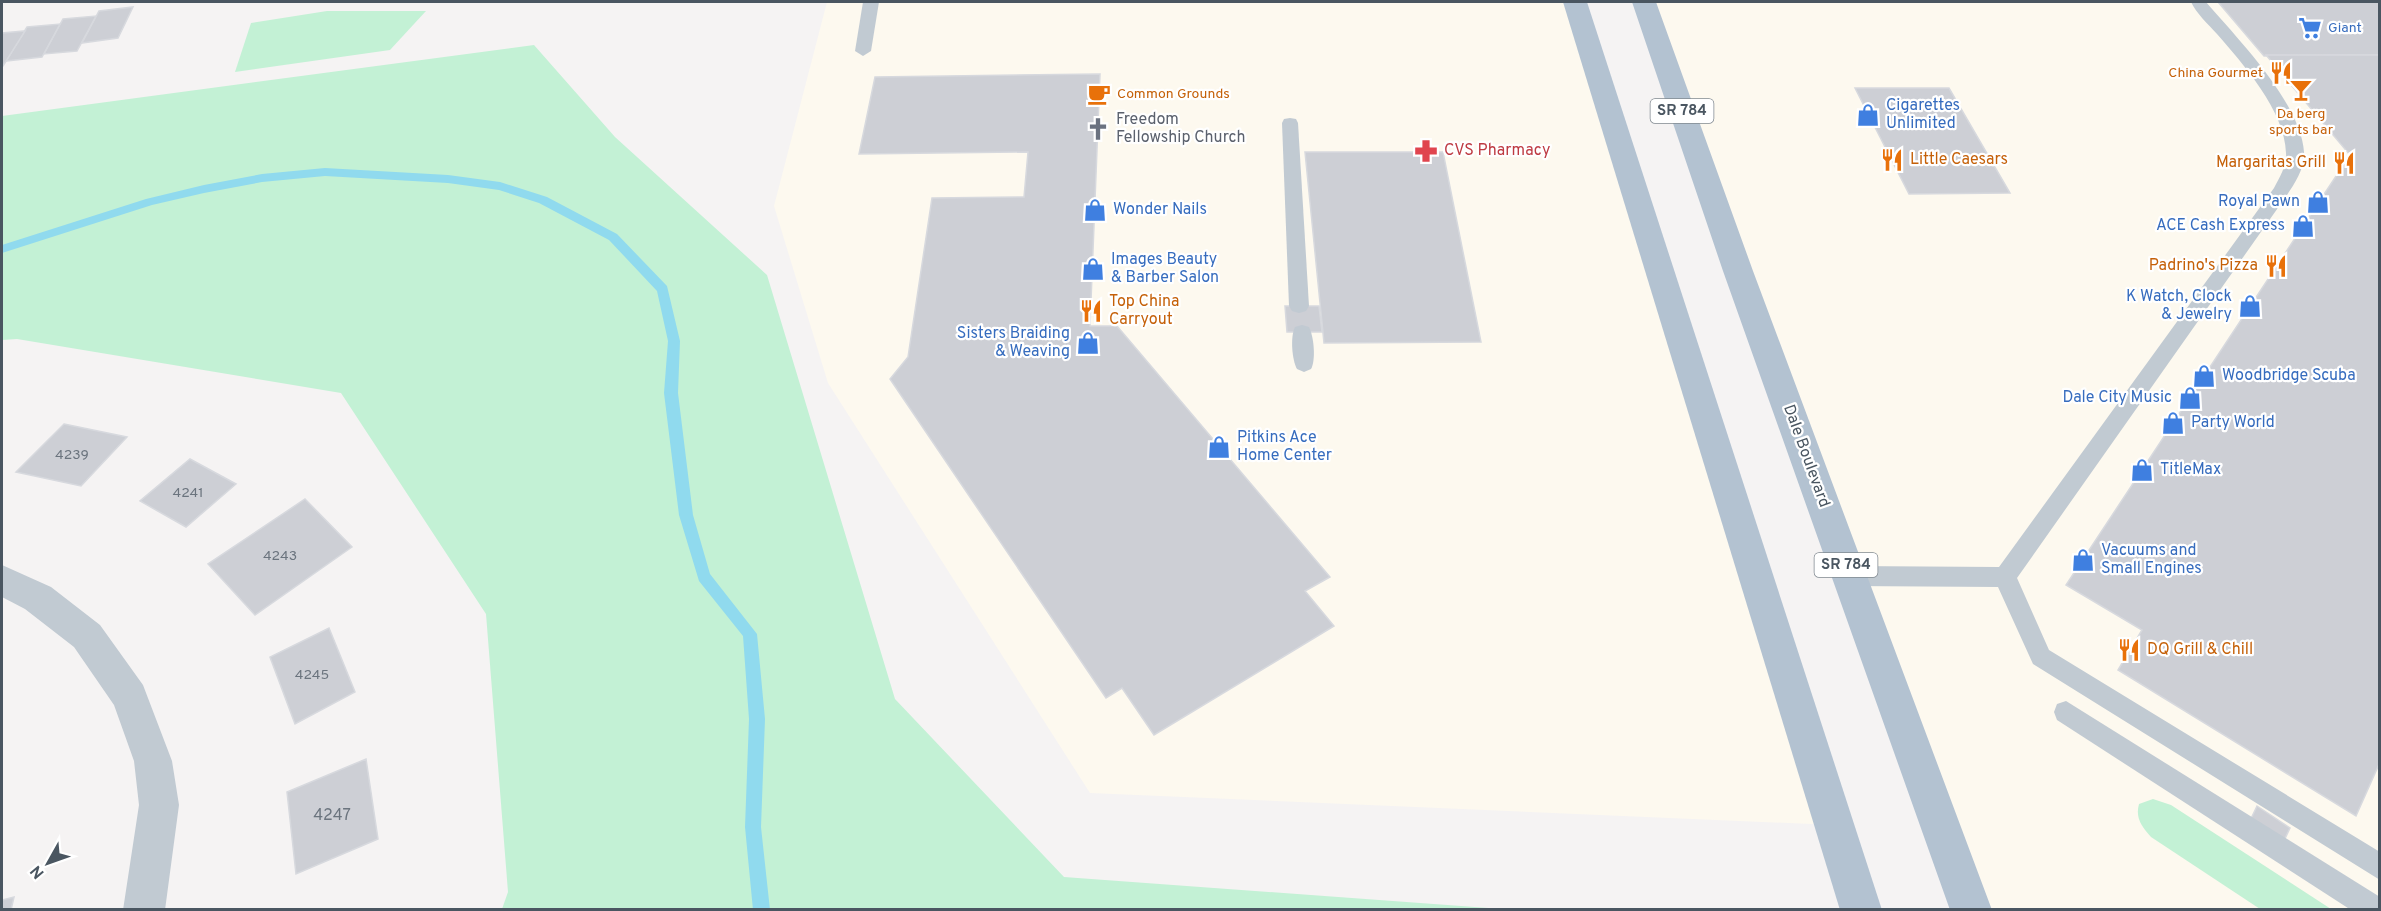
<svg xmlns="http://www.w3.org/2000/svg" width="2381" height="911" font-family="Overpass,sans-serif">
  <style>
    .commercial { fill: #fdf9ef }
    .green { fill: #c3f1d5 }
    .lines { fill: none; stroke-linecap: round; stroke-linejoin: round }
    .stream { fill: #90daee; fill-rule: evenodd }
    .building { fill: #cdcfd5; stroke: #d7d9de; stroke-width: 1.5 }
    .service { fill: #c1cad2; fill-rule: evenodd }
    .minor { fill: #c1cad2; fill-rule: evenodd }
    .primary { fill: #b3c2d1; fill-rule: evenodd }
    .labels { text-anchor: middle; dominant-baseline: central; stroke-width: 4.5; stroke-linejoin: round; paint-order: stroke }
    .far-shop-label { font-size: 14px; fill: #366cbe; stroke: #fff; text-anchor: start }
    .far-food-label { font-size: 14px; fill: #c56008; stroke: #fff; text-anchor: end }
    .number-label { font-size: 14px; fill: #6b747e }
    .shield { fill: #fff; stroke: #808990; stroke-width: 1.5 }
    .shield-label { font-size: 15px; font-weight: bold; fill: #4a5661 }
    .shop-label { font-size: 16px; fill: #366cbe; stroke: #fff; text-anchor: start }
    .worship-label { font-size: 16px; fill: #5b616d; stroke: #fff; text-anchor: start }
    .health-label { font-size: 16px; fill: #be3a42; stroke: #fff; text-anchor: start }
    .food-label { font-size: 16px; fill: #c56008; stroke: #fff; text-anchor: start }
    .street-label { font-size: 16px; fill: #4a5661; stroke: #fff }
    .near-number-label { font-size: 16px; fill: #6b747e }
  </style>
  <rect width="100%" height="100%" fill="#f5f3f3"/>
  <!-- commercial -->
  <g class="commercial">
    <polygon points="827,2 1575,2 1834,825 1090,793 828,383 774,206"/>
    <polygon points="1643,2 2379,2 2379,909 1971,909"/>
  </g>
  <!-- green -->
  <g class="green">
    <polygon points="327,11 426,11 390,50 235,72 251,23"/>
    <polygon points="534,45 615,137 767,275 895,699 1064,877 1502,909 502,909 508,892 486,614 341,393 17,339 2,340 2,116"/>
    <path d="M2153,799L2171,805L2331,909H2260L2151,837C2142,827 2135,818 2139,804Z"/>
  </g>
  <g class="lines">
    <!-- stream -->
    <polygon class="stream" points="325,168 448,175 500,182 547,197 617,234 667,286 680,341 678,393 693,515 710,574 757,634 765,719 761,827 770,910 753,910 745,827 749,719 743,636 699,581 679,515 664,393 668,341 657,291 609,240 539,203 499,190 448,183 325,176 262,182 204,193 152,205 2,253 2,245 146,199 204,185 262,174"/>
  </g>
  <!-- building -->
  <g class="building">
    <polygon points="2218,2 2380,2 2380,55 2264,56"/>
    <polygon points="133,7 118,38 82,43 99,11"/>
    <polygon points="96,16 77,51 44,54 63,19"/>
    <polygon points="60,24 42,57 6,61 27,27"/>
    <polygon points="25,31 3,66 2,66 2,33"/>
    <polygon points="2266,55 2380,55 2380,762 2356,816 2118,670 2142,630 2066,585 2350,155"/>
    <polygon points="1100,74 1090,326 1117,326 1330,577 1305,591 1334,626 1154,735 1122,688 1106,698 890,379 908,357 932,198 1024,197 1028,152 859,154 875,77"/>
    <polygon points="1855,88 1949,88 2010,193 1909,194"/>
    <polygon points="1305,152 1443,152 1481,342 1324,343"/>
    <polygon points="1285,306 1319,306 1322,332 1287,332"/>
    <polygon points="64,424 127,437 81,486 16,472"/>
    <polygon points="190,459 236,484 186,527 140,501"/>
    <polygon points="305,499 352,547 255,615 208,564"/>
    <polygon points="329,628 355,692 295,724 270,657"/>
    <polygon points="366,759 378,839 296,874 287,792"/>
    <polygon points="2257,806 2290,828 2281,847 2248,825"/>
    <polygon points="14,897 11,910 2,910 2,900"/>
  </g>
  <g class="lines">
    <!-- service -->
    <g class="service">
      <polygon points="863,2 879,2 871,51 863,56 855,51"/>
      <path d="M2191,2H2206C2237,38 2301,103 2304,152C2305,168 2295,183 2287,195L2017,578L2049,650L2380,852V880L2033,664L1998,587L1850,586L1842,583L1839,576L1842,569L1850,566L1999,567L2274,188C2280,177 2287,165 2286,153C2285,111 2243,64 2217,34C2208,24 2196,13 2191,2Z"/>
      <polygon points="1290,118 1296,119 1298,123 1309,306 1306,311 1299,313 1292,311 1289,306 1282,123 1284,119"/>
      <path d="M1302,325L1309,327C1314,337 1316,360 1311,369L1304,372L1297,369C1292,360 1290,337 1295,327Z"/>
      <polygon points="2066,701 2380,897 2380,910 2351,910 2057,720 2054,712 2057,704"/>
    </g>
    <!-- minor -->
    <polygon class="minor" points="2,565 51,587 100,625 143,685 172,761 179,805 165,910 123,910 139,805 134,761 114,705 74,647 25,609 2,597"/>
    <!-- primary -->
    <g class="primary">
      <polygon points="1563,2 1587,2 1882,910 1840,910"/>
      <polygon points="1632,2 1656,2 1753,271 1992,910 1950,910 1723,271"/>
    </g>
  </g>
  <!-- icons -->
  <defs>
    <g id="supermarket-bare" transform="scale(1.8)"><path d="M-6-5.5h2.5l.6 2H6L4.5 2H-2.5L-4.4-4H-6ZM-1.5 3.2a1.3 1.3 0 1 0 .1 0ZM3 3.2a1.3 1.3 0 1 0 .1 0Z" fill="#3f7fe0" stroke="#fff" stroke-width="2.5" paint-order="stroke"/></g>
    <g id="restaurant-bare" transform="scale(1.8)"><path d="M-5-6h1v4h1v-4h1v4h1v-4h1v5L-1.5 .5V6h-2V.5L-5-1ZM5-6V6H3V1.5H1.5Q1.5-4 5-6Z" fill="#e8710a" stroke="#fff" stroke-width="2.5" paint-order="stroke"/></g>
    <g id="bar-bare" transform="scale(1.8)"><path d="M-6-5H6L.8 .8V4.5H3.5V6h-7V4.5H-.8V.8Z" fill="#e8710a" stroke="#fff" stroke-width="2.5" paint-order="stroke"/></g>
    <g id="cafe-bare" transform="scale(1.8)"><path d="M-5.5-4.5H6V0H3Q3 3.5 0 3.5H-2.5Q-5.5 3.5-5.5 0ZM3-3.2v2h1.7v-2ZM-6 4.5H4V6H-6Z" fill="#e8710a" stroke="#fff" stroke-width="2.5" paint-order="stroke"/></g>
    <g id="shop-bare" transform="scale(1.8)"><path d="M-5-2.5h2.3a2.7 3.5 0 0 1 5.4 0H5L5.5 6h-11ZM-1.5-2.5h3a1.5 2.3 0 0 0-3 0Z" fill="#3f7fe0" stroke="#fff" stroke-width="2.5" paint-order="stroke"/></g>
    <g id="church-bare" transform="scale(1.8)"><path d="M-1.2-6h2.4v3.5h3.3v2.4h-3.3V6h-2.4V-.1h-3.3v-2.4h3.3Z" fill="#6b7280" stroke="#fff" stroke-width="2.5" paint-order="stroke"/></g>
    <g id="pharmacy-bare" transform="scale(1.8)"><path d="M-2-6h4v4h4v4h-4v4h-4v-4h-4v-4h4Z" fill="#e0444e" stroke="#fff" stroke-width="2.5" paint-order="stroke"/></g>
  </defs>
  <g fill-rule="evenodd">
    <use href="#supermarket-bare" x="2310" y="28"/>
    <use href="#restaurant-bare" x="2281" y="73"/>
    <use href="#bar-bare" x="2301" y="90"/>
    <use href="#cafe-bare" x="1099" y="94"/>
    <use href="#shop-bare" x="1868" y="115"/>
    <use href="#church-bare" x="1098" y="129"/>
    <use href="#pharmacy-bare" x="1426" y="151"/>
    <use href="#restaurant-bare" x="1892" y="160"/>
    <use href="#restaurant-bare" x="2344" y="163"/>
    <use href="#shop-bare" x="2318" y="202"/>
    <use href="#shop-bare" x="1095" y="210"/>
    <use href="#shop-bare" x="2303" y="226"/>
    <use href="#restaurant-bare" x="2276" y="266"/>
    <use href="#shop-bare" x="1093" y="269"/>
    <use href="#shop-bare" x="2250" y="306"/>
    <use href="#restaurant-bare" x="1091" y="311"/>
    <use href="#shop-bare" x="1088" y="343"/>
    <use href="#shop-bare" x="2204" y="376"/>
    <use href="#shop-bare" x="2190" y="398"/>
    <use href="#shop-bare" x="2173" y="423"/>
    <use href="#shop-bare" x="1219" y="447"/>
    <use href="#shop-bare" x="2142" y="470"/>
    <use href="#shop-bare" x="2083" y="560"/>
    <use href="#restaurant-bare" x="2129" y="650"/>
  </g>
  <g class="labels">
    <!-- far-shop labels -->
    <g class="far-shop-label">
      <text x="2328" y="28">Giant</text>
    </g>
    <!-- far-food labels -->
    <g class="far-food-label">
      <text x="2263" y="73">China Gourmet</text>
      <text x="1117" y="94" text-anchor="start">Common Grounds</text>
      <text x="2301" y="114" text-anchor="middle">Da berg<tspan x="2301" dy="16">sports bar</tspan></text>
    </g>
    <!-- number labels -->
    <g class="number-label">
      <text x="72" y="455">4239</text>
      <text x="188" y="493">4241</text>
      <text x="280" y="556">4243</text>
      <text x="312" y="675">4245</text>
    </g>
    <!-- shield labels -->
    <g class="shield">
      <rect x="1650.5" y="99" width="63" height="24" rx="4.5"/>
      <rect x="1814.5" y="553" width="63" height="24" rx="4.5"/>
    </g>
    <g class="shield-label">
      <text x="1682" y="111">SR 784</text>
      <text x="1846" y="565">SR 784</text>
    </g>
    <!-- shop labels -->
    <g class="shop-label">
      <text x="1886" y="106">Cigarettes<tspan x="1886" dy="18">Unlimited</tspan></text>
      <text x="2300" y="202" text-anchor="end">Royal Pawn</text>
      <text x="1113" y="210">Wonder Nails</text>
      <text x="2285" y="226" text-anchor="end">ACE Cash Express</text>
      <text x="1111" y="260">Images Beauty<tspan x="1111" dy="18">&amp; Barber Salon</tspan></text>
      <text x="2232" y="297" text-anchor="end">K Watch, Clock<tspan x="2232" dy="18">&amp; Jewelry</tspan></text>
      <text x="1070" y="334" text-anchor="end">Sisters Braiding<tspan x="1070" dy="18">&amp; Weaving</tspan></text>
      <text x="2222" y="376">Woodbridge Scuba</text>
      <text x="2172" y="398" text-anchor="end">Dale City Music</text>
      <text x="2191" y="423">Party World</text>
      <text x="1237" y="438">Pitkins Ace<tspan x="1237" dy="18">Home Center</tspan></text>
      <text x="2160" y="470">TitleMax</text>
      <text x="2101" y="551">Vacuums and<tspan x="2101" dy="18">Small Engines</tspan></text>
    </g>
    <!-- worship labels -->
    <g class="worship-label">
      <text x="1116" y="120">Freedom<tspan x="1116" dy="18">Fellowship Church</tspan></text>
    </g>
    <!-- health labels -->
    <g class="health-label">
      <text x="1444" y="151">CVS Pharmacy</text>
    </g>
    <!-- food labels -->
    <g class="food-label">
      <text x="1910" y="160">Little Caesars</text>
      <text x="2326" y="163" text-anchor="end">Margaritas Grill</text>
      <text x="2258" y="266" text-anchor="end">Padrino's Pizza</text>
      <text x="1109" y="302">Top China<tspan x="1109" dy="18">Carryout</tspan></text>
      <text x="2147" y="650">DQ Grill &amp; Chill</text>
    </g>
    <!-- street labels -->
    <g class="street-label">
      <text transform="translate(1806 456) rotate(70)">Dale Boulevard</text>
    </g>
    <!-- near-number labels -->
    <g class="near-number-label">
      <text x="332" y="816">4247</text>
    </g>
  </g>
  <!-- border -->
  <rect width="2381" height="911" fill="none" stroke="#4a5661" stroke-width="6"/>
  <!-- north arrow -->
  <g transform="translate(48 863) rotate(230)" stroke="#ffffff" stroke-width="4.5" paint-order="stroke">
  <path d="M0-4.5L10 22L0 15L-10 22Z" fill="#4a5661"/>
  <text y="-9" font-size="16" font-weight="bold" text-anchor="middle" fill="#4a5661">N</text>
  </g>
</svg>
